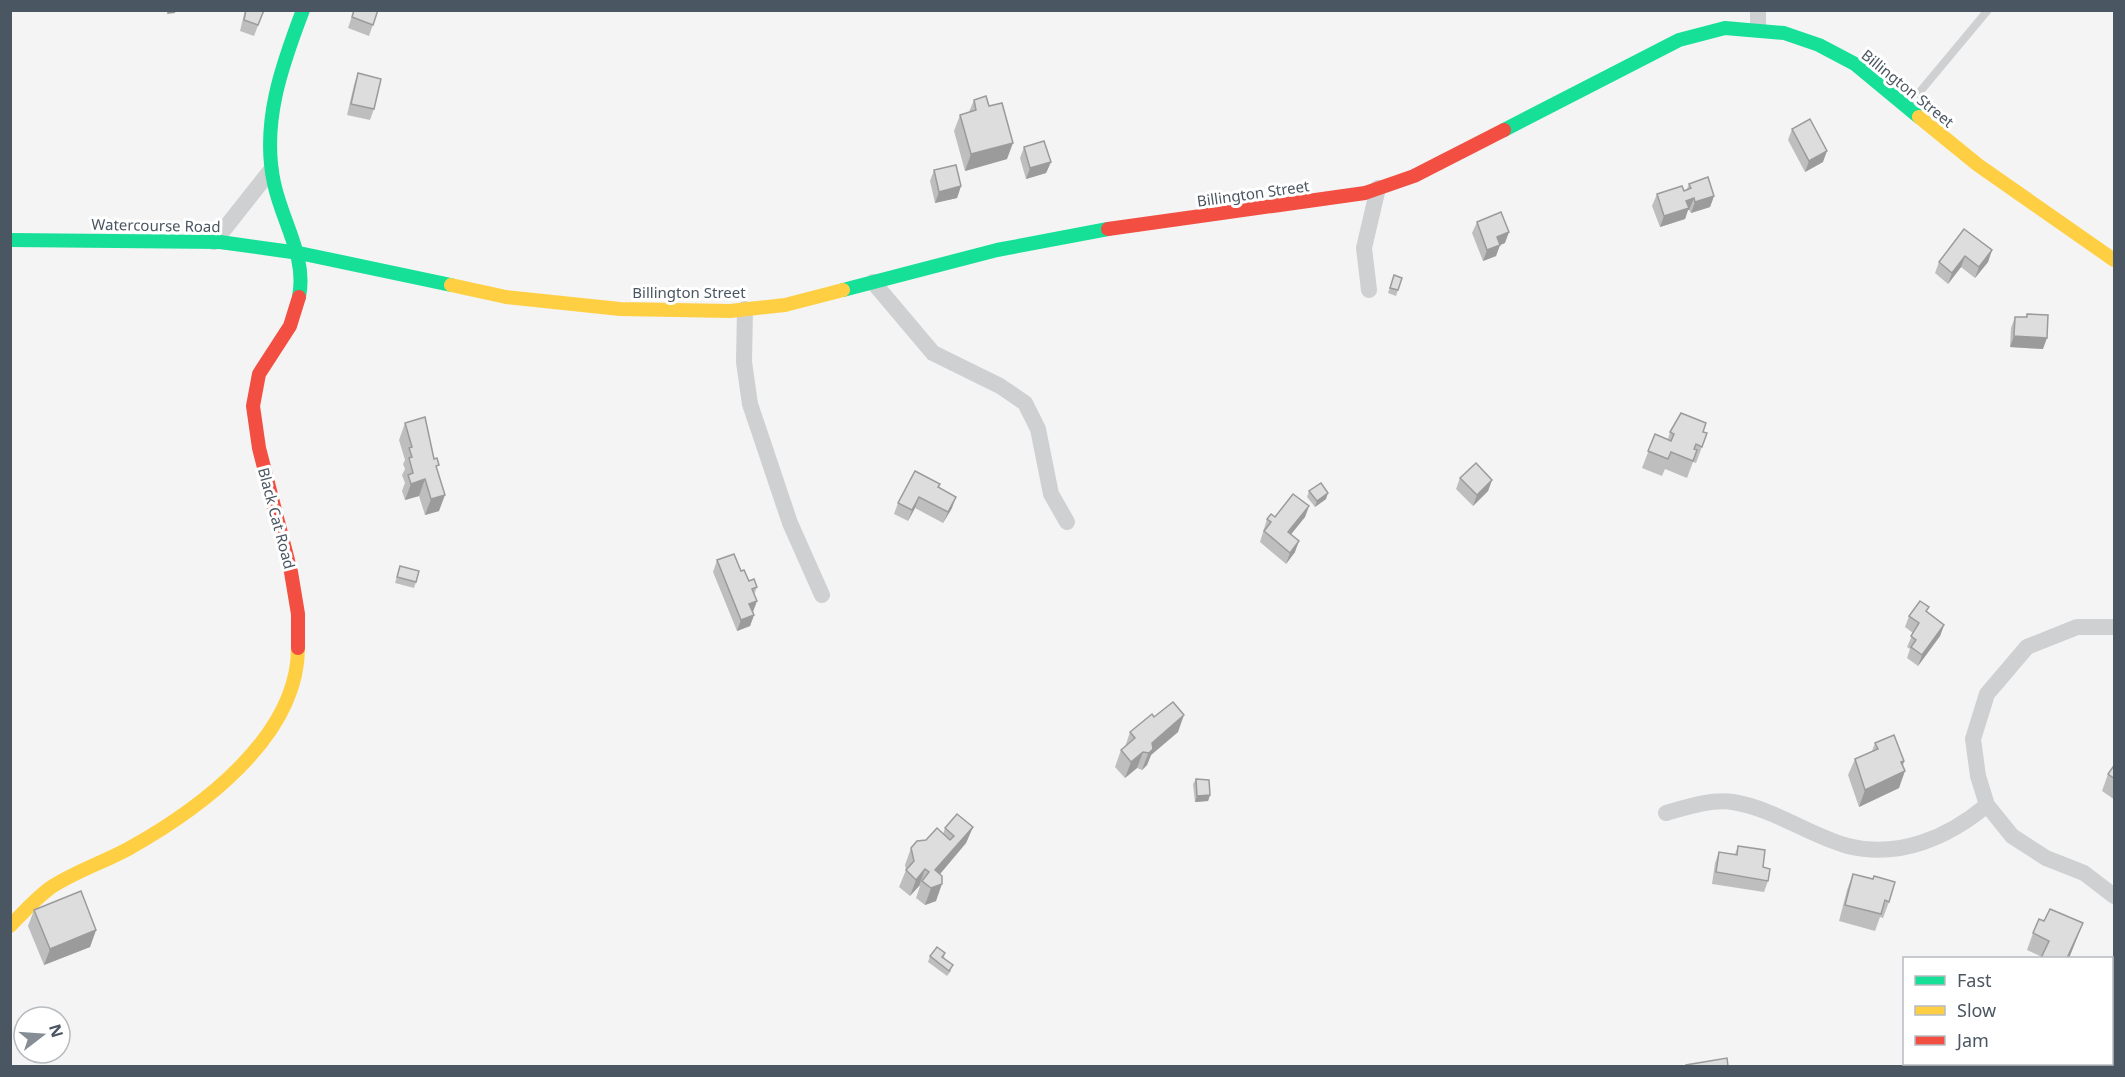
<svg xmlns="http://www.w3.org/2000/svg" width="2125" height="1077" font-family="'Noto Sans',sans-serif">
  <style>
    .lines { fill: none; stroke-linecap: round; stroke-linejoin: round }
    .lane { stroke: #ced0d2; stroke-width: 8 }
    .street { stroke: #ced0d2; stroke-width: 16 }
    .fast { stroke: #16e098; stroke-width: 14 }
    .slow { stroke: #ffcf43; stroke-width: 14 }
    .jam { stroke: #f24e42; stroke-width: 14 }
    .wall { fill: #bebebf }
    .shaded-wall { fill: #9b9b9b }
    .building { fill: #ddddde; stroke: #9b9b9b; stroke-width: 1.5 }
    .labels { text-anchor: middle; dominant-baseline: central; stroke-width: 6; stroke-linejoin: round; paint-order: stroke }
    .street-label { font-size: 15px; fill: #4a5661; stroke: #fff }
  </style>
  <rect width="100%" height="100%" fill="#f4f4f4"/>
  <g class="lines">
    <!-- lane -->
    <polyline class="lane" points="1908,106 1988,10"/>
    <!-- street -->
    <g class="street">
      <polyline points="1758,29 1758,10"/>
      <polyline points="214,242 271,170"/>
      <polyline points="873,282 933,353 1000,386 1025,403 1038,429 1051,494 1067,522"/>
      <polyline points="1369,290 1364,248 1378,188"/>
      <polyline points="745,309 744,362 750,404 790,523 822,595"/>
      <polyline points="2114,627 2077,627 2027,647 1987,694 1973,739 1978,776 1987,805 2012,836 2046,858 2084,873 2114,896"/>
      <path d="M1666,813C1687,807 1710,799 1733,802C1775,809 1808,835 1848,846C1899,859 1949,837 1987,805"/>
    </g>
    <!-- fast -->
    <g class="fast">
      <polyline points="1504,130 1679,40 1725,28 1784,33 1819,45 1855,64 1919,117"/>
      <polyline points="10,240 220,242 299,253 451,285"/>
      <polyline points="843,290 997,250 1108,229"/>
      <path d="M299,297C307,256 282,222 274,183C261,123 282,65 303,10"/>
    </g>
    <!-- slow -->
    <g class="slow">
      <polyline points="1919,117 1978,165 2114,260"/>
      <polyline points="451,285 506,297 620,309 730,311 785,305 843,290"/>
      <path d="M10,926C23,913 35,899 50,888C74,872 102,863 128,849C198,810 298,738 298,648"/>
    </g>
    <!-- jam -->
    <g class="jam">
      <polyline points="1108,229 1365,193 1414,176 1504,130"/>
      <polyline points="298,648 298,614 291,572 259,448 253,406 259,374 290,326 299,297"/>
    </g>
  </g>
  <!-- wall -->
  <g class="wall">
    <polygon points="245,10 264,10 254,36 240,31"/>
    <polygon points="354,10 378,10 369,36 348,28"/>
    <polygon points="358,73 374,109 370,120 347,115 354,85"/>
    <polygon points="974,100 1007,159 965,171 954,131 960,115 969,112"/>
    <polygon points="1792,129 1823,162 1805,172 1788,140"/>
    <polygon points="1024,147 1051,162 1046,173 1026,179 1020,158"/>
    <polygon points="934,170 961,186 957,198 935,203 930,181"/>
    <polygon points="1689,184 1714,196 1710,207 1691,213 1689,210 1688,210 1685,219 1660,227 1652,206 1657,194 1684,191 1687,189"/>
    <polygon points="1477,222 1505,243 1500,245 1496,256 1483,261 1472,233"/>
    <polygon points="1992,250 1988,262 1975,278 1961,267 1948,284 1935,273 1939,262"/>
    <polygon points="1394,275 1398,290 1396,296 1388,293"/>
    <polygon points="2027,314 2043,349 2010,347 2011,328 2015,317 2026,317"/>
    <polygon points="405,423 434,459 437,470 439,511 425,515 419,496 405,500 402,491 405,483 402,475 405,469 403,464 405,460 399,440"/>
    <polygon points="1670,432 1703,432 1707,433 1696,463 1693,462 1687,478 1665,469 1662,476 1642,468 1655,434 1668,439"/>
    <polygon points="1460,478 1492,480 1488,491 1473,506 1456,489"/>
    <polygon points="938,488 952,508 943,523 915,508 908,521 894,514 898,503"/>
    <polygon points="1309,491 1326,499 1315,507 1307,497"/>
    <polygon points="1309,506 1305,517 1291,534 1295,552 1286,564 1260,542 1267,519 1275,517"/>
    <polygon points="717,560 741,571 749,581 757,587 754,595 753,612 754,615 750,626 737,631 713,572"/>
    <polygon points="400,566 416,582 414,588 395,583"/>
    <polygon points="1927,612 1944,625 1940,636 1918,666 1907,658 1910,649 1907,647 1913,633 1905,627 1909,616"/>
    <polygon points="1154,717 1178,732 1151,755 1147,765 1142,770 1137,768 1125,778 1115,767 1121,750 1125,747 1130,732"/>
    <polygon points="1875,743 1904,761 1899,788 1859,807 1848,775 1855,759 1872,751"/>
    <polygon points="2115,764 2115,800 2102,791 2108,774"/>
    <polygon points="1196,779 1210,795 1208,801 1195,802 1193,784"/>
    <polygon points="973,827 966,843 940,874 936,901 925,905 916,898 920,886 919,886 910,896 899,887 906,870 905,865 911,848 926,840 943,834 945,828"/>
    <polygon points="1738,846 1763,867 1768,881 1764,892 1712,884 1715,863 1719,852 1735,854"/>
    <polygon points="1853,874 1889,902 1883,918 1880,917 1875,931 1839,921 1847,890"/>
    <polygon points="34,910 96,930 90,947 44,965 28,926"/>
    <polygon points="2044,921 2083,923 2069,958 2041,958 2042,957 2027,950 2033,933"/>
    <polygon points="945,953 944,957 951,971 947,976 928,962 930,956"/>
  </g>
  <!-- shaded-wall -->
  <g class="shaded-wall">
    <polygon points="168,10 176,10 175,13 167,14"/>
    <polygon points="1013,143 1007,159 965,171 971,154"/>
    <polygon points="1827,151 1823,162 1805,172 1809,161"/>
    <polygon points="1051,162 1046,173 1026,179 1030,168"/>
    <polygon points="961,186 957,198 935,203 939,192"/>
    <polygon points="1714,196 1710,207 1691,213 1695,202"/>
    <polygon points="1694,198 1689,210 1688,210 1685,219 1660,227 1664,216 1686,201"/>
    <polygon points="1509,232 1505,243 1500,245 1496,256 1483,261 1487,250 1497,237"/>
    <polygon points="1992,250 1988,262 1975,278 1979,267"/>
    <polygon points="1965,256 1961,267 1948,284 1952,273"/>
    <polygon points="2014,336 2047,338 2043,349 2010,347"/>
    <polygon points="425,479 419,496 405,500 411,484"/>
    <polygon points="1492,480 1488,491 1473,506 1477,495"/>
    <polygon points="1328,493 1326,499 1315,507 1317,501"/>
    <polygon points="445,495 439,511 425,515 431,499"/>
    <polygon points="919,497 915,508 908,521 912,510"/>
    <polygon points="956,497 952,508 943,523 948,512"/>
    <polygon points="1309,506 1305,517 1284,543 1288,532"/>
    <polygon points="1299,541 1295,552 1286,564 1290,553"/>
    <polygon points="757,601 753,612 749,604"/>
    <polygon points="754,615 750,626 737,631 741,620"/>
    <polygon points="1944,625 1940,636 1918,666 1922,655"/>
    <polygon points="1184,715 1178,732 1151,755 1147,765 1142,770 1152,743"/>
    <polygon points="1143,752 1137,768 1125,778 1131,762"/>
    <polygon points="1904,761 1900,773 1905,771 1899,788 1859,807 1865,790"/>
    <polygon points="1210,795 1208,801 1195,802 1197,796"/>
    <polygon points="973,827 966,843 929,887 935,870"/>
    <polygon points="925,869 919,886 910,896 916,880"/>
    <polygon points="942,884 936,901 925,905 931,888"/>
    <polygon points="2083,923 2069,958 2067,958"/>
    <polygon points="96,930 90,947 44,965 50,949"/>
  </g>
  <!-- building -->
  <g class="building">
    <polygon points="246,10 264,10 258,25 244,20"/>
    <polygon points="354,10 378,10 373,25 352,17"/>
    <polygon points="358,73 381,79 374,109 351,104"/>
    <polygon points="986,96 989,106 1002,103 1013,143 971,154 960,115 976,110 974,100"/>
    <polygon points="1810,119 1827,151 1809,161 1792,129"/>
    <polygon points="1044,141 1051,162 1030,168 1024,147"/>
    <polygon points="956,165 961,186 939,192 934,170"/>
    <polygon points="1708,177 1714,196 1695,202 1694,198 1686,201 1689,208 1664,216 1657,194 1682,186 1684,191 1691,188 1689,184"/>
    <polygon points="1501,212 1509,232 1497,237 1500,245 1487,250 1477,222"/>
    <polygon points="1964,229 1992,250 1979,267 1965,256 1952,273 1939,262"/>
    <polygon points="1394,275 1402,278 1398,290 1390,288"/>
    <polygon points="2027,314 2048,315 2047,338 2014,336 2015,317 2027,317"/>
    <polygon points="1681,413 1706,423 1703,432 1707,433 1702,447 1696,444 1694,449 1697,450 1693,461 1671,452 1668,459 1648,451 1655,434 1671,441 1674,434 1670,432"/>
    <polygon points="425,417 434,459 437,458 439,465 436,466 445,495 431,499 425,479 411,484 408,475 413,473 409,458 412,457 409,448 412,447 405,423"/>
    <polygon points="1476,463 1492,480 1477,495 1460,478"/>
    <polygon points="915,471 940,484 938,487 956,497 948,512 919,497 912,510 898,503"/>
    <polygon points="1321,483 1328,493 1317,501 1309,491"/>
    <polygon points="1293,494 1309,506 1288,532 1299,541 1290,553 1264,531 1271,522 1267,519 1271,514 1275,517"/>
    <polygon points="734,554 741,571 744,570 749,581 754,579 757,587 752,589 757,601 749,604 754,615 741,620 717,560"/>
    <polygon points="400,566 419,571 416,582 397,577"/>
    <polygon points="1920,601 1929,607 1926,611 1944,625 1922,655 1911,647 1916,640 1911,636 1919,623 1909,616"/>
    <polygon points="1173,702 1184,715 1152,743 1153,749 1149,753 1143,752 1131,762 1121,750 1135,738 1130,732 1152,714 1154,717"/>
    <polygon points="1894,735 1904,761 1901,762 1905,771 1865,790 1855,759 1878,749 1875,743"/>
    <polygon points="2115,764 2115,779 2108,774"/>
    <polygon points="1196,779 1209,780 1210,795 1197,796"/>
    <polygon points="957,814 973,827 935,870 942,876 942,884 931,888 922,881 929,872 925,869 916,880 906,870 914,861 911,848 917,841 926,840 937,828 950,840 954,836 945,828"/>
    <polygon points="1738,846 1765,850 1763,867 1770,869 1768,881 1716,872 1719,852 1737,855"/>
    <polygon points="1853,874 1873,879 1874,876 1895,882 1889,902 1885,900 1881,914 1845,905"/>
    <polygon points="81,891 96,930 50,949 34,910"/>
    <polygon points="2050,909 2083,923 2067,958 2041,958 2049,941 2033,933 2039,919 2044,921"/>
    <polygon points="937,947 945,953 942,957 953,965 949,971 930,956"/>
    <polygon points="1727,1058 1728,1066 1686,1066 1686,1065"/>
  </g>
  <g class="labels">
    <!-- street labels -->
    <g class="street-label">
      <text transform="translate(1908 88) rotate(39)">Billington Street</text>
      <text transform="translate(1253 193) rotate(-8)">Billington Street</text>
      <text transform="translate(156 225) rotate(1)">Watercourse Road</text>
      <text x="689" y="292">Billington Street</text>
      <text transform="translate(277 518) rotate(75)">Black Cat Road</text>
    </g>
  </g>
  <!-- border -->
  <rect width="2125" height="1077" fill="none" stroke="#4a5661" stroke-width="24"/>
  <!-- legend -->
  <rect x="1903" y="957" width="210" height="108" fill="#ffffff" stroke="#b7bbc0" stroke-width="1.5"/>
  <rect x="1915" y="976" width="30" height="9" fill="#16e098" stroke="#b7bbc0" stroke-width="1.5"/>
  <text x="1957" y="987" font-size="18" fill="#4a5661">Fast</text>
  <rect x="1915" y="1006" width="30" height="9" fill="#ffcf43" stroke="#b7bbc0" stroke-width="1.5"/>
  <text x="1957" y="1017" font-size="18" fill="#4a5661">Slow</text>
  <rect x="1915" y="1036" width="30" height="9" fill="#f24e42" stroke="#b7bbc0" stroke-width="1.5"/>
  <text x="1957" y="1047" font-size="18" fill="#4a5661">Jam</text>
  <!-- north arrow -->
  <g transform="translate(42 1035) rotate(73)"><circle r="28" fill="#ffffff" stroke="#b7bbc0" stroke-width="1.5"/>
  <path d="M0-4.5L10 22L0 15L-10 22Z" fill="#868d94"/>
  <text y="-9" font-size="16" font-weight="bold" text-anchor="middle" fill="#4a5661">N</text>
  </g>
</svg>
